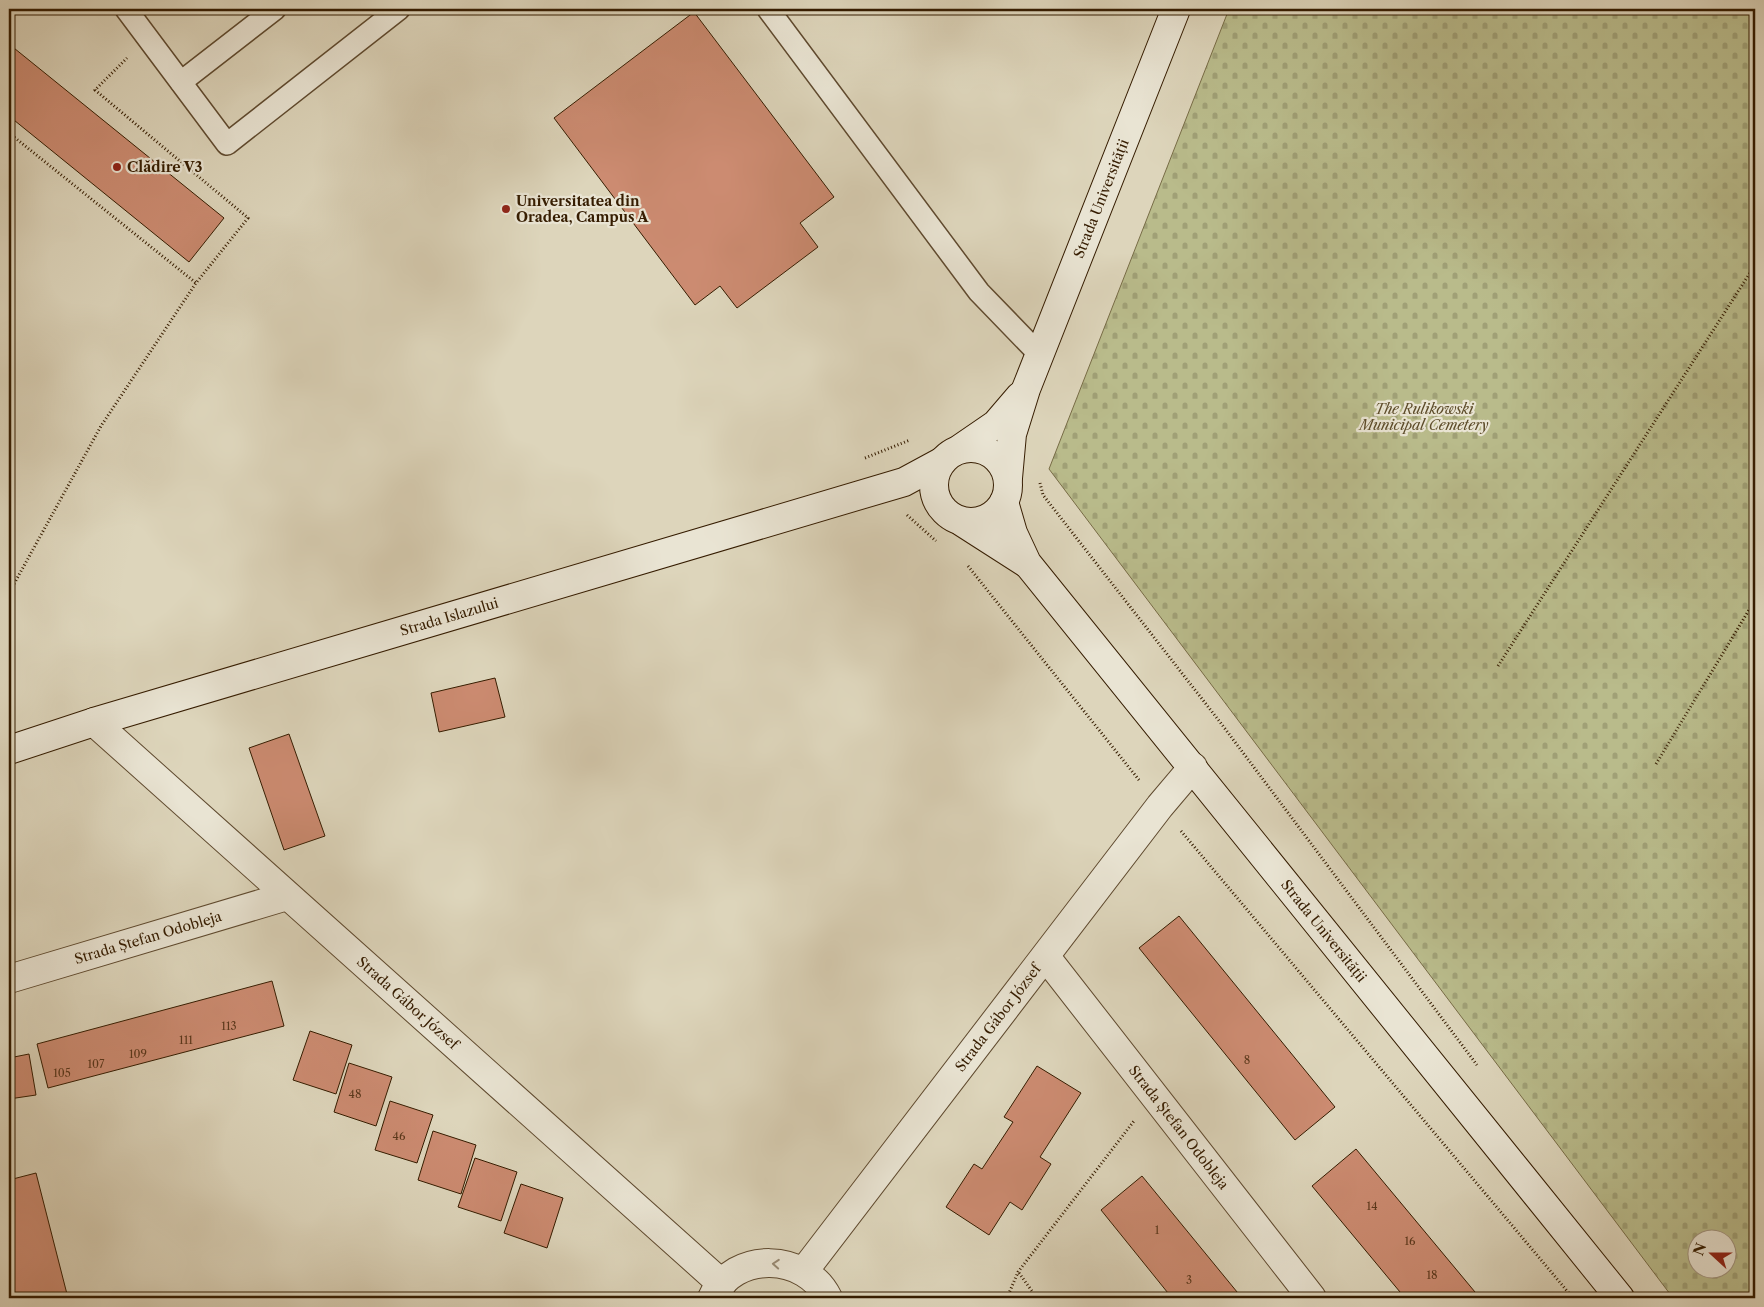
<svg xmlns="http://www.w3.org/2000/svg" width="1764" height="1307" font-family="'Libre Caslon Text',serif">
  <style>
    .cemetery { fill: url(#cemetery-stones); stroke: #776c46; fill-rule: evenodd }
    .building { fill: #cc8b71; stroke: #351c00 }
    .lines { fill: none; stroke-linecap: round; stroke-linejoin: round }
    .lane-casing { stroke: #5f4a2f; stroke-width: 24 }
    .street-casing { stroke: #5f4a2f; stroke-width: 30 }
    .secondary-casing { stroke: #351c00; stroke-width: 30 }
    .path { stroke: #351c00; stroke-width: 3; stroke-dasharray: 1 2.5; stroke-linecap: butt }
    .lane { stroke: #e9e4d3; stroke-width: 21 }
    .street { stroke: #e9e4d3; stroke-width: 28 }
    .secondary { stroke: #e9e4d3; stroke-width: 28 }
    .oneway { stroke: #988a74 }
    .poi-dot { fill: #8f2418; stroke: #e9e4d3; stroke-width: 2 }
    .labels { text-anchor: middle; dominant-baseline: central; stroke-width: 4.5; stroke-linejoin: round; paint-order: stroke }
    .number-label { font-size: 11px; fill: #5b381c }
    .poi-label { font-size: 14px; font-weight: bold; fill: #351c00; stroke: #e9e4d3; text-anchor: start }
    .street-label { font-size: 14px; fill: #351c00; stroke: #e9e4d3 }
    .park-label { font-size: 14px; font-style: italic; fill: #5d4c2a; stroke: #e9e4d3 }
  </style>
  <defs>
    <pattern id="cemetery-stones" width="16" height="16" patternUnits="userSpaceOnUse" patternTransform="scale(1.25)"><rect width="16" height="16" fill="#b9bb8b"/><path d="M2 7V4a2 2 0 0 1 4 0v3zM10 15v-3a2 2 0 0 1 4 0v3z" fill="#a0a076"/></pattern>
  </defs>
  <rect width="100%" height="100%" fill="#ddd5bb"/>
  <filter id="stains"><feTurbulence type="fractalNoise" baseFrequency=".004" numOctaves="4"/><feColorMatrix values="0 0 0 0 .2 0 0 0 0 .09 0 0 0 0 .02 0 0 0 .5 -.17"/></filter>
  <radialGradient id="worn" r=".72"><stop offset=".6" stop-color="#630" stop-opacity="0"/><stop offset="1" stop-color="#630" stop-opacity=".3"/></radialGradient>
  <!-- cemetery -->
  <path class="cemetery" d="M1229,9H1755V1298H1673L1049,469ZM1696,1240H1726V1270H1696Z"/>
  <!-- building -->
  <g class="building">
    <polygon points="694,12 834,197 800,223 818,247 737,308 720,286 695,305 554,118"/>
    <polygon points="9,44 224,218 189,262 9,116"/>
    <polygon points="495,678 505,717 439,732 431,693"/>
    <polygon points="289,734 325,836 284,850 249,748"/>
    <polygon points="1179,916 1335,1107 1295,1140 1139,948"/>
    <polygon points="272,981 284,1026 48,1088 37,1044"/>
    <polygon points="310,1031 352,1045 336,1094 293,1080"/>
    <polygon points="29,1054 36,1095 9,1099 9,1058"/>
    <polygon points="349,1063 392,1077 376,1126 334,1112"/>
    <polygon points="1037,1066 1081,1093 1040,1157 1051,1164 1022,1210 1010,1202 989,1235 946,1207 974,1164 982,1169 1013,1122 1004,1117"/>
    <polygon points="390,1101 433,1115 417,1163 375,1150"/>
    <polygon points="433,1131 476,1145 461,1194 418,1180"/>
    <polygon points="1356,1149 1480,1298 1405,1298 1312,1186"/>
    <polygon points="475,1158 517,1172 501,1221 458,1207"/>
    <polygon points="36,1173 68,1298 9,1298 9,1180"/>
    <polygon points="1142,1176 1242,1298 1172,1298 1101,1210"/>
    <polygon points="521,1184 563,1198 547,1248 504,1233"/>
  </g>
  <g class="lines">
    <!-- lane casing -->
    <g class="lane-casing">
      <g id="lane">
        <polyline points="126,9 227,144 399,9"/>
        <polyline points="768,9 979,292 1039,354"/>
        <polyline points="181,82 275,9"/>
      </g>
    </g>
    <!-- street casing -->
    <g class="street-casing">
      <g id="street">
        <path id="s1" d="M94,722L722,1284"/>
        <path id="s2" d="M1046,957L1312,1298"/>
        <path id="s3" d="M9,979L287,896"/>
        <path id="s4" d="M804,1271L1160,806L1193,767"/>
        <path d="M712,1298C734,1250 806,1253 828,1298"/>
      </g>
    </g>
    <!-- secondary casing -->
    <g class="secondary-casing">
      <g id="secondary">
        <circle cx="971" cy="485" r="37"/>
        <polyline points="961,448 996,424 1020,396"/>
        <path id="s5" d="M1008,478L1012,434L1026,389L1176,9"/>
        <path id="s6" d="M1004,502L1013,533L1027,563L1620,1298"/>
        <polyline points="962,522 1026,563"/>
        <path id="s7" d="M9,750L94,722L904,482L941,462"/>
      </g>
    </g>
    <!-- path -->
    <g class="path">
      <polyline points="9,133 196,283 248,218 95,90 127,58"/>
      <polyline points="865,458 910,440"/>
      <polyline points="1040,483 1043,495 1220,722 1477,1065"/>
      <polyline points="907,515 936,541"/>
      <polyline points="968,566 1139,780"/>
      <polyline points="9,593 101,426 196,283"/>
      <polyline points="1498,666 1755,265"/>
      <polyline points="1656,764 1755,600"/>
      <polyline points="1181,831 1573,1298"/>
      <polyline points="1019,1273 1037,1298"/>
      <polyline points="1007,1298 1018,1272 1134,1121"/>
    </g>
    <!-- lane -->
    <use href="#lane" class="lane"/>
    <!-- street -->
    <use href="#street" class="street"/>
    <!-- secondary -->
    <use href="#secondary" class="secondary"/>
  </g>
  <!-- one-way arrows -->
  <defs><path id="oneway-chevron" d="M-2-3.5L2.5 0L-2 3.5" fill="none" stroke-width="1.6" stroke-linecap="round" stroke-linejoin="round" transform="scale(1.25)"/></defs>
  <use class="oneway" href="#oneway-chevron" transform="translate(776 1264) rotate(-176)"/>
  <!-- markers -->
  <g class="poi-dot">
    <circle cx="117" cy="167" r="5"/>
    <circle cx="506" cy="209" r="5"/>
  </g>
  <g class="labels">
    <!-- number labels -->
    <g class="number-label">
      <text x="229" y="1026">113</text>
      <text x="186" y="1040">111</text>
      <text x="138" y="1054">109</text>
      <text x="1247" y="1060">8</text>
      <text x="96" y="1064">107</text>
      <text x="62" y="1073">105</text>
      <text x="355" y="1094">48</text>
      <text x="399" y="1136">46</text>
      <text x="1372" y="1206">14</text>
      <text x="1157" y="1230">1</text>
      <text x="1410" y="1241">16</text>
      <text x="1432" y="1275">18</text>
      <text x="1189" y="1280">3</text>
    </g>
    <!-- poi labels -->
    <g class="poi-label">
      <text x="127" y="167">Clădire V3</text>
      <text x="516" y="201">Universitatea din<tspan x="516" dy="16">Oradea, Campus A</tspan></text>
    </g>
    <!-- street labels -->
    <g class="street-label">
      <text stroke="none"><textPath href="#s5" startOffset="296">Strada Universității</textPath></text>
      <text stroke="none"><textPath href="#s7" startOffset="460">Strada Islazului</textPath></text>
      <text stroke="none"><textPath href="#s6" startOffset="538">Strada Universității</textPath></text>
      <text stroke="none"><textPath href="#s3" startOffset="145">Strada Ștefan Odobleja</textPath></text>
      <text stroke="none"><textPath href="#s1" startOffset="421">Strada Gábor József</textPath></text>
      <text stroke="none"><textPath href="#s4" startOffset="319">Strada Gábor József</textPath></text>
      <text stroke="none"><textPath href="#s2" startOffset="216">Strada Ștefan Odobleja</textPath></text>
    </g>
    <!-- park labels -->
    <g class="park-label">
      <text x="1424" y="409">The Rulikowski<tspan x="1424" dy="16">Municipal Cemetery</tspan></text>
    </g>
  </g>
  <!-- margin -->
  <rect width="1764" height="1307" fill="none" stroke="#ddd5bb" stroke-width="30"/>
  <rect x="10" y="10" width="1744" height="1287" fill="none" stroke="#351c00" stroke-width="2.5"/>
  <rect x="15" y="15" width="1734" height="1277" fill="none" stroke="#351c00"/>
  <!-- north arrow -->
  <g transform="translate(1712 1254) rotate(291)"><circle r="24" fill="#e9e4d3" stroke="#a1947f"/>
  <path d="M0-4L9 19L0 12L-9 19Z" fill="#8f2418"/>
  <text y="-8" font-size="14" font-weight="bold" text-anchor="middle" fill="#351c00">N</text>
  </g>
  <rect width="100%" height="100%" filter="url(#stains)"/>
  <rect width="100%" height="100%" fill="url(#worn)"/>
</svg>
